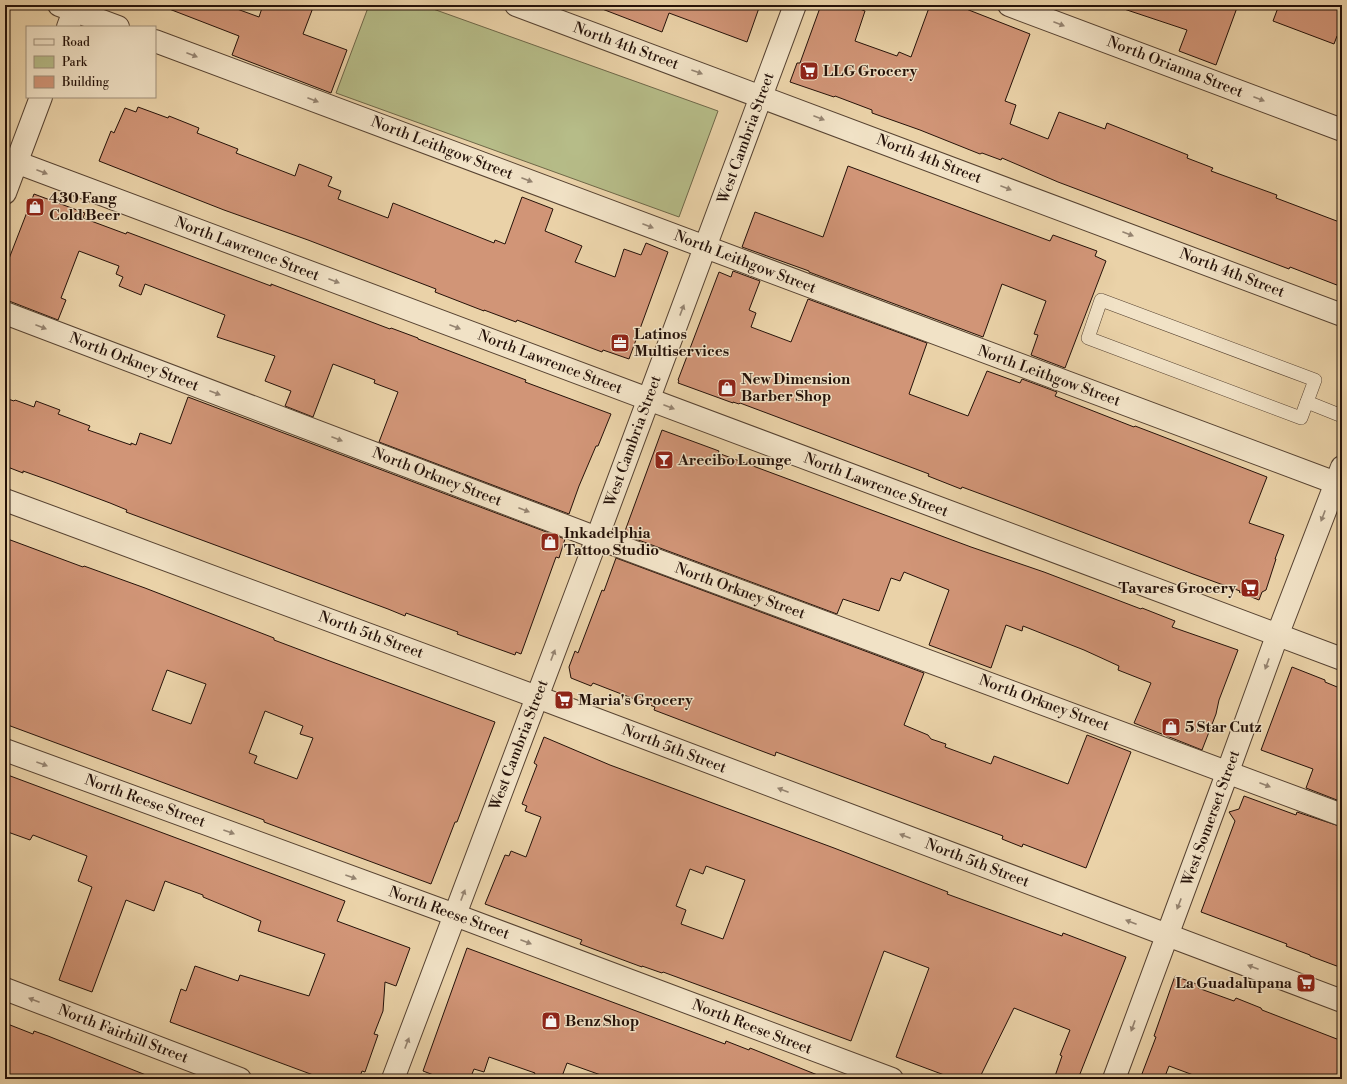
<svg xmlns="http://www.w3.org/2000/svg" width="1347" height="1084" font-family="'Libre Bodoni',serif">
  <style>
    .green { fill: #b6bc88; stroke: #6e6748 }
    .building { fill: #d19577; stroke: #251209; fill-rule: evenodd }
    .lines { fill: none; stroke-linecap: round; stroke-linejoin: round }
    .service-casing { stroke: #564231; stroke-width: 14 }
    .minor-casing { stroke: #564231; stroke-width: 24 }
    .tertiary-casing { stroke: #564231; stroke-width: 24 }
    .service { stroke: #f1e2c6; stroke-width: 13 }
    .minor { stroke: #f1e2c6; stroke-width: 22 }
    .tertiary { stroke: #f1e2c6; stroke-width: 22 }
    .oneway { fill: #958471 }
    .labels { text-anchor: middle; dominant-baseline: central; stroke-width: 3; stroke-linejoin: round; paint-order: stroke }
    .street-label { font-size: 15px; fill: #251209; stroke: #f1e2c6 }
    .poi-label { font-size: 15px; font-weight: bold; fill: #251209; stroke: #f1e2c6; text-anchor: start }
  </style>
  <rect width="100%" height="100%" fill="#ead2a8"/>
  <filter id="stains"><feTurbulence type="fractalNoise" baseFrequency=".005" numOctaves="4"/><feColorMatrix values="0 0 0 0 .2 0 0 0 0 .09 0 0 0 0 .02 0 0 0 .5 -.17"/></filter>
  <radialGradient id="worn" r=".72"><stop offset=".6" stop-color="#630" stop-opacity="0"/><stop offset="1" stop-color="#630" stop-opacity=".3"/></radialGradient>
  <!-- green -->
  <polygon class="green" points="369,5 422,5 718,111 679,217 336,93"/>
  <!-- building -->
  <g class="building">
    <polygon points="164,5 226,5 259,17 263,5 314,5 303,34 347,50 331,93 232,55 239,36 164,7"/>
    <polygon points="597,5 760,5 747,42 669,13 662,32 597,7"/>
    <polygon points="821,5 849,5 865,11 855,41 897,56 899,52 911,57 930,5 956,5 1030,34 1005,101 1016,105 1010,124 1048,139 1059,112 1105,129 1107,123 1188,155 1187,158 1213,168 1211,171 1277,195 1276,198 1342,223 1342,287 1290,267 1289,269 1058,182 1002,158 1001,160 982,153 980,154 920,130 872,113 872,110 835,96 834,97 790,82 797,63 800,63"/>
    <polygon points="1125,5 1238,5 1216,65 1179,51 1187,30 1124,9"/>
    <polygon points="1279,5 1331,5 1342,9 1342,38 1337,36 1334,44 1273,21"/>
    <polygon points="138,107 168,118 169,116 199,128 197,133 238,149 236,153 295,176 299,164 332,177 328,186 341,191 338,199 388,218 393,203 494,243 495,240 505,244 522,197 553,209 545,231 582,246 575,262 615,277 624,249 641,255 646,243 668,252 629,359 603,350 602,352 517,320 516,322 484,310 484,311 435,292 436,289 308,240 224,210 99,161 111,131 114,133 125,108 136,112"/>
    <polygon points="848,166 1050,241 1053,235 1097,251 1095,256 1106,261 1065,368 1031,355 1038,335 1034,334 1046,301 1002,284 983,337 809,272 809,271 742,247 755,212 823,237"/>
    <polygon points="34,194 85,213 83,218 126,234 127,232 271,286 271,284 390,329 391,328 418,338 418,339 526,380 525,382 611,414 598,446 596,446 579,486 569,514 379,442 398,392 374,383 375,380 333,364 313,417 285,406 291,391 265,381 275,356 217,337 225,315 145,284 141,295 119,286 123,277 116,274 119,266 79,251 61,298 66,300 58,320 9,301 5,301 5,269"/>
    <polygon points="733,271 760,281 749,310 756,313 751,327 791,342 808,299 927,343 909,394 968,416 987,371 1020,383 1022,379 1057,392 1055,396 1134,427 1135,426 1156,434 1267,477 1249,523 1284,535 1275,559 1276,559 1266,590 1262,592 1259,600 1239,592 1240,591 1193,574 1024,510 962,487 961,489 928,476 929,474 740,403 739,404 733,402 733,403 678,383 679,381 678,380 719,272 731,277"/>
    <polygon points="188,397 565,539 559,558 556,557 521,654 516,652 515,655 457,634 458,632 406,613 405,616 388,609 126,512 127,510 110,503 54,482 23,471 23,473 5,466 5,398 14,401 15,400 34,407 36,401 60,410 58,414 90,426 88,430 131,445 131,443 136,445 140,433 171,444"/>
    <polygon points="662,430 719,451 718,453 971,547 1044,572 1141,609 1142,608 1175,621 1172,627 1238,650 1219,700 1216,714 1202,750 1134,723 1151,683 1118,670 1119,666 1084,650 1023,626 1022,631 1006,625 991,668 929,645 949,590 904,572 900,581 891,578 879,611 843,599 837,614 625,535 626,532 625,531"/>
    <path d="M5,538L83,567L84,566L145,588L274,638V640L327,660L495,722L457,822H455L431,884L264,822V820L5,724ZM167,670L206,684L191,724L152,710ZM265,711L303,726L300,734L313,738L297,779L254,763L257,756L249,753Z"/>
    <polygon points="616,558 924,673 904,725 928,735 931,739 946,744 945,747 991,764 994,756 1068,784 1087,735 1131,752 1086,868 1023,844 1022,847 1002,839 1003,836 776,752 775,756 759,750 654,710 655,707 593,683 591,686 571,678 569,667 575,651 578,653 602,590 604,591"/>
    <polygon points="1292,667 1325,680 1325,682 1342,689 1342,802 1306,788 1313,769 1261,750"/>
    <path d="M544,737L610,765L834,848L948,892L947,894L1062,936L1063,933L1126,957L1078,1079H1054L1062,1056L1060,1055L1070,1030L1014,1008L979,1079H955L896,1057L929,968L884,951L851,1041L663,972L662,973L642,966V967L580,944L582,940L485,904L505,855L509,856L511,851L526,857L541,817L525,811L527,806L522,804L537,765L534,763ZM706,866L745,880L723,939L681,924L686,910L676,906L690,869L703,874Z"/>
    <polygon points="5,774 345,901 337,921 410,948 396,986 385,982 383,1011 374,1034 378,1035 365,1072 362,1071 359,1079 324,1079 170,1022 181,989 186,991 195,966 238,981 240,975 309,996 325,954 258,931 261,921 203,897 203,895 165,881 154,911 126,900 92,992 59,980 92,887 78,881 87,856 33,835 30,840 5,831"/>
    <polygon points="1244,796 1296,815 1297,812 1342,827 1342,968 1310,956 1310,955 1286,946 1287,944 1201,912 1235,821 1229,812 1239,809"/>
    <polygon points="467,948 725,1044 726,1041 749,1050 750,1048 825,1078 825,1079 612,1079 567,1063 561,1079 532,1079 535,1073 489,1057 484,1072 474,1069 470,1079 444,1079 423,1071"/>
    <polygon points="1175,976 1199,985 1198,988 1234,1001 1236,998 1261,1008 1262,1010 1342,1041 1342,1079 1204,1079 1169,1066 1164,1079 1140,1079 1156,1037 1154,1036"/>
    <polygon points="5,1023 33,1034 34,1031 48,1036 151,1077 151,1079 5,1079"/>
  </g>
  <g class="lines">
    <!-- service casing -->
    <g class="service-casing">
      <g id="service">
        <polygon points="1101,300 1315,380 1301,418 1088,338"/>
        <polyline points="1307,402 1342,416"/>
      </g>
    </g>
    <!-- minor casing -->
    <g class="minor-casing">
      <g id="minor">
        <polyline points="59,5 118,27"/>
        <polyline points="516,5 1342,315"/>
        <polyline points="1009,5 1342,130"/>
        <polyline points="155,41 1336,483"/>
        <polyline points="5,158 1342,659"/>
        <polyline points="5,313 597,538 1342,815"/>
        <polyline points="5,750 455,915 892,1079"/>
        <polyline points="5,989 240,1079"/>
        <polyline points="1114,1079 1228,771 1277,636 1342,467"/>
      </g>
    </g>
    <!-- tertiary casing -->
    <g class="tertiary-casing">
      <g id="tertiary">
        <polyline points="68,27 76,5"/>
        <polyline points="5,193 41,97"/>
        <polyline points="5,500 537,697 1342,1001"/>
        <polyline points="393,1079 597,538 795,5"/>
      </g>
    </g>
    <!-- service -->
    <use href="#service" class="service"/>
    <!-- minor -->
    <use href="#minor" class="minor"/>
    <!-- tertiary -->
    <use href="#tertiary" class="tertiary"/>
  </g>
  <!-- one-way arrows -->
  <defs><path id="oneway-solid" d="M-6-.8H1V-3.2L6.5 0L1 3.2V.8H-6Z"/></defs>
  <g class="oneway">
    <use href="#oneway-solid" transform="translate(1059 24) rotate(21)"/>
    <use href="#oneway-solid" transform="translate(192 55) rotate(21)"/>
    <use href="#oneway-solid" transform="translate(697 72) rotate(20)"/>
    <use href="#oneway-solid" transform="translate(1259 99) rotate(21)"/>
    <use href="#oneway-solid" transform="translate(313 100) rotate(21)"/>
    <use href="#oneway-solid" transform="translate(819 118) rotate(21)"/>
    <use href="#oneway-solid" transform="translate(42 172) rotate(21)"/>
    <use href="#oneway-solid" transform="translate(527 180) rotate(21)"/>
    <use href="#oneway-solid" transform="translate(1006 188) rotate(21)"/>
    <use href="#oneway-solid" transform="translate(648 226) rotate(21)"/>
    <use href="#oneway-solid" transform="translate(1128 234) rotate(21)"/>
    <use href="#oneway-solid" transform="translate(334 281) rotate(21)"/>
    <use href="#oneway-solid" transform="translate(682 310) rotate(-69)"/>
    <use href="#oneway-solid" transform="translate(41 327) rotate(21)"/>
    <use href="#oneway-solid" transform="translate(455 327) rotate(21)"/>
    <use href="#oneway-solid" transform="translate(215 393) rotate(21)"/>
    <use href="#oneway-solid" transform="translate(669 407) rotate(21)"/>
    <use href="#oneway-solid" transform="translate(337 439) rotate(21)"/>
    <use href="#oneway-solid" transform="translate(524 510) rotate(21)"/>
    <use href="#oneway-solid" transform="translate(1323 516) rotate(111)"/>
    <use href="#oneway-solid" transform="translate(553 655) rotate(-69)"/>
    <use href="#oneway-solid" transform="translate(1267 664) rotate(110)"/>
    <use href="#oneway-solid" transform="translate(42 764) rotate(20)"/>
    <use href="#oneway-solid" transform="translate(1265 785) rotate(21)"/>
    <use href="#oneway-solid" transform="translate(783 790) rotate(-159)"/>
    <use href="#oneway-solid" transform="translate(229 832) rotate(20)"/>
    <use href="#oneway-solid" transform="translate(905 836) rotate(-159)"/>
    <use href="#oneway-solid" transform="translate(351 877) rotate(20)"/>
    <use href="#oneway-solid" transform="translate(463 895) rotate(-69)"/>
    <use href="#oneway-solid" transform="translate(1179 904) rotate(111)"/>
    <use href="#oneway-solid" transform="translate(1131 922) rotate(-159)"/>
    <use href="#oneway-solid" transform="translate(526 942) rotate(21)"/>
    <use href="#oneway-solid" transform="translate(1253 967) rotate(-159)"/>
    <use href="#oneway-solid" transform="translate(34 1000) rotate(-159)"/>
    <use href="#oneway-solid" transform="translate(1133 1026) rotate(110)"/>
    <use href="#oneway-solid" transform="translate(407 1043) rotate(-69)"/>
  </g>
  <!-- icons -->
  <defs>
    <g id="supermarket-square" transform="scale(1)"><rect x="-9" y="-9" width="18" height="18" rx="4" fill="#8f2418" stroke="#f1e2c6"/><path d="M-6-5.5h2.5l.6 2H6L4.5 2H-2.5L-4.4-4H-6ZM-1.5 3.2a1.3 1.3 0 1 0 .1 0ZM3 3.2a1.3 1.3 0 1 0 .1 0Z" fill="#fff"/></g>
    <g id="shop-square" transform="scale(1)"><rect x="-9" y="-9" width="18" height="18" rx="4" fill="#8f2418" stroke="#f1e2c6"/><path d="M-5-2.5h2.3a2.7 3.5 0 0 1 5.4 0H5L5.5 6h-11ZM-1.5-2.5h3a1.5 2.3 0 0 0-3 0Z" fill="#fff"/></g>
    <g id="office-square" transform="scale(1)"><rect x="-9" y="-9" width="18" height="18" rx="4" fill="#8f2418" stroke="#f1e2c6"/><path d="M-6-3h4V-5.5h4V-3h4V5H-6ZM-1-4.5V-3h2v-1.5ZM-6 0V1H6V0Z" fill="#fff"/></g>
    <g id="bar-square" transform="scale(1)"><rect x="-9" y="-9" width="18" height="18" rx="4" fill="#8f2418" stroke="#f1e2c6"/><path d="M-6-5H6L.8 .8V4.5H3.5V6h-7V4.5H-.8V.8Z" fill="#fff"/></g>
  </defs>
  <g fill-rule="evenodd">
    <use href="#supermarket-square" x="809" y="71"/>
    <use href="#shop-square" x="35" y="207"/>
    <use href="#office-square" x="620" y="343"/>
    <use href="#shop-square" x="727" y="388"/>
    <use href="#bar-square" x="664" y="460"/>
    <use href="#shop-square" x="550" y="542"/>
    <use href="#supermarket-square" x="1250" y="588"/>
    <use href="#supermarket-square" x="564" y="700"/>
    <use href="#shop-square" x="1171" y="727"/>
    <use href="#supermarket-square" x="1306" y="983"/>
    <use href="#shop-square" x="551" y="1021"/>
  </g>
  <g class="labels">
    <!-- street labels -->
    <g class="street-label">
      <text transform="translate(626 46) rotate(20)">North 4th Street</text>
      <text transform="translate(1175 67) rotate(21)">North Orianna Street</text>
      <text transform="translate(746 138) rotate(-70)">West Cambria Street</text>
      <text transform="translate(442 148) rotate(21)">North Leithgow Street</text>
      <text transform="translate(929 159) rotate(21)">North 4th Street</text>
      <text transform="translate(247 249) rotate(21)">North Lawrence Street</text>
      <text transform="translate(745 262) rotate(21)">North Leithgow Street</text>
      <text transform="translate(1232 273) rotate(21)">North 4th Street</text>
      <text transform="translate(134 362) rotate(21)">North Orkney Street</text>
      <text transform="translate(550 362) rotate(21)">North Lawrence Street</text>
      <text transform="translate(1049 376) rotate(20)">North Leithgow Street</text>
      <text transform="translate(633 441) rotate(-70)">West Cambria Street</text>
      <text transform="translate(437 477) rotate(21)">North Orkney Street</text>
      <text transform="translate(876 485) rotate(21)">North Lawrence Street</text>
      <text transform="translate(740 591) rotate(20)">North Orkney Street</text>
      <text transform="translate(371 635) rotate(20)">North 5th Street</text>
      <text transform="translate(1044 703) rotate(20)">North Orkney Street</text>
      <text transform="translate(519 745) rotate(-69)">West Cambria Street</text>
      <text transform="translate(674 749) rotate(21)">North 5th Street</text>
      <text transform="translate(145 801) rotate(20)">North Reese Street</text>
      <text transform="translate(1211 818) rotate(-70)">West Somerset Street</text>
      <text transform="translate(977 863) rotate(21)">North 5th Street</text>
      <text transform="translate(449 913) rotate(20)">North Reese Street</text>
      <text transform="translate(752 1027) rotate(21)">North Reese Street</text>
      <text transform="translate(123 1034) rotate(21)">North Fairhill Street</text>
    </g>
    <!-- poi labels -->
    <g class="poi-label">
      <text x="823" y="71">LLG Grocery</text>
      <text x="49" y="198">430 Fang<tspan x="49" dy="17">Cold Beer</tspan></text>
      <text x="634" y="334">Latinos<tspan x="634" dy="17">Multiservices</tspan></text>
      <text x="741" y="379">New Dimension<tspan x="741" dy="17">Barber Shop</tspan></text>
      <text x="678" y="460">Arecibo Lounge</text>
      <text x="564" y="533">Inkadelphia<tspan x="564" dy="17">Tattoo Studio</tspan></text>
      <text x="1236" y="588" text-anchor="end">Tavares Grocery</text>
      <text x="578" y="700">Maria's Grocery</text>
      <text x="1185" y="727">5 Star Cutz</text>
      <text x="1292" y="983" text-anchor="end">La Guadalupana</text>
      <text x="565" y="1021">Benz Shop</text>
    </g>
  </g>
  <!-- margin -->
  <rect width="1347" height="1084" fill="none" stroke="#ead2a8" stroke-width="20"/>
  <rect x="6" y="6" width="1335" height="1072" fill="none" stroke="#251209" stroke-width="2"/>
  <rect x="10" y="10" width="1327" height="1064" fill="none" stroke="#251209"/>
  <!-- legend -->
  <rect x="26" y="26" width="130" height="72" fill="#f1e2c6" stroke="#9f8f7a"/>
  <rect x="34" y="39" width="20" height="6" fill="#f1e2c6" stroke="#9f8f7a"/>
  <text x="62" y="46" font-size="12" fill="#251209">Road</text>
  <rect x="34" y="56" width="20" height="12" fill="#b6bc88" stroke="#9f8f7a"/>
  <text x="62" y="66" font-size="12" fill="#251209">Park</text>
  <rect x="34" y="76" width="20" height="12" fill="#d19577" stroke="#9f8f7a"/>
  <text x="62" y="86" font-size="12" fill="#251209">Building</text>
  <rect width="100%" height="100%" filter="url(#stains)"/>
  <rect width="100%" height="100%" fill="url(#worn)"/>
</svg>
